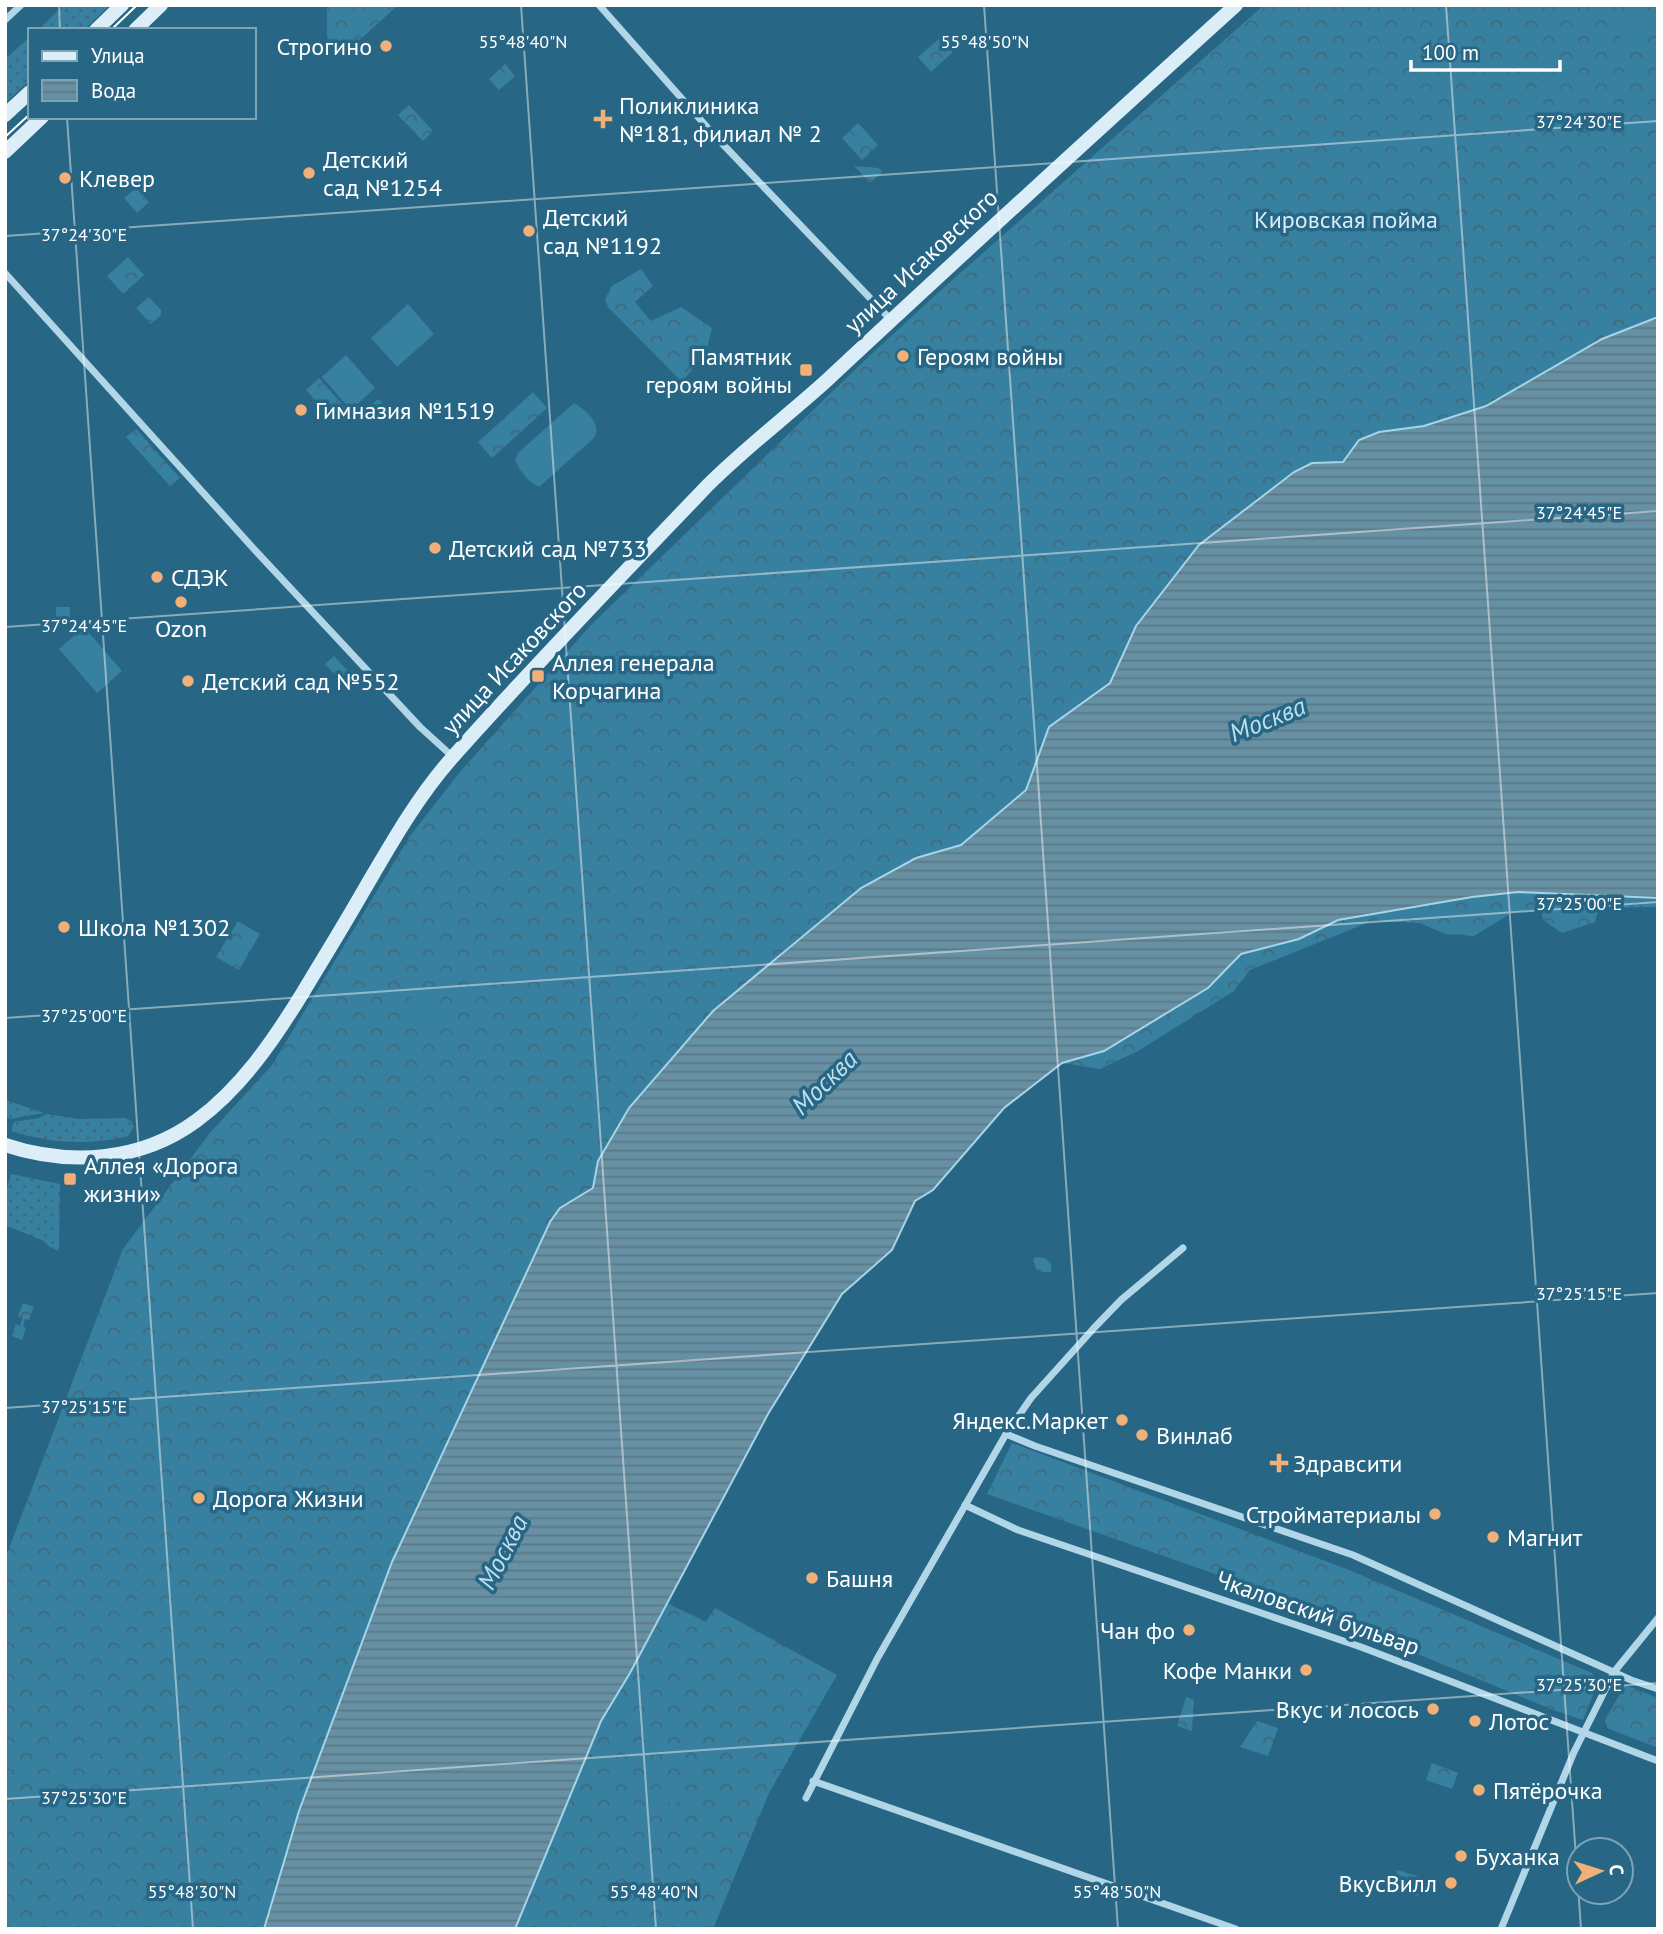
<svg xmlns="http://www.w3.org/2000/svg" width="1663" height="1934" font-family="'PT Sans',sans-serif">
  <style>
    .grass { fill: url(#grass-dots) }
    .forest { fill: url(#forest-crowns) }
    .garden { fill: #3880a0 }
    .water { fill: url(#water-rules); stroke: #a6d4e8; stroke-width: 2 }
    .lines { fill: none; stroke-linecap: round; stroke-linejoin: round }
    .street { stroke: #b1d6e7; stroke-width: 7 }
    .secondary { stroke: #dbedf7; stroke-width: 14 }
    .tram { stroke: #fff; stroke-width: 2 }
    .ticks { fill: none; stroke: #fff; stroke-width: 2; stroke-opacity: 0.45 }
    .poi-dot { fill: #f0b077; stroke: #276684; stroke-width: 2.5 }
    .labels { text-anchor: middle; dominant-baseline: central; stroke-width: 7; stroke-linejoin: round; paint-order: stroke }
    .poi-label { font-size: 24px; fill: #fff; stroke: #276684; text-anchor: start }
    .park-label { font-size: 24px; fill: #d4ecf6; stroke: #276684 }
    .street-label { font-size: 24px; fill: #fff; stroke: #276684 }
    .water-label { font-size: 26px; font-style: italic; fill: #bddfef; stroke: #276684 }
    .ticks-label { font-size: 18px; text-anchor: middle; fill: #fff; stroke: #276684; stroke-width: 7; stroke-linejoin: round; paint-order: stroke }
  </style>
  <defs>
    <pattern id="grass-dots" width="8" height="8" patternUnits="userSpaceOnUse" patternTransform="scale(1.75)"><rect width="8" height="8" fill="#3880a0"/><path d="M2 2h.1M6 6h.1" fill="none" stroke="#41697a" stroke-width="1.8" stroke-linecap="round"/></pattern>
    <pattern id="forest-crowns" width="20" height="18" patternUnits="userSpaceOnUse" patternTransform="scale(1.75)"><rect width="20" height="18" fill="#3880a0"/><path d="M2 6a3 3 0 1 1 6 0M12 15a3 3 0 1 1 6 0" fill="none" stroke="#41697a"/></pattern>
    <pattern id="water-rules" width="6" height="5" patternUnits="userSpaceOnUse" patternTransform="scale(1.75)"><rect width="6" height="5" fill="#6690a4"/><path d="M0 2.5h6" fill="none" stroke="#5d7885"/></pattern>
  </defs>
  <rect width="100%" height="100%" fill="#276684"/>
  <!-- grass -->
  <g class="grass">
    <polygon points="64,5 110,5 84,30 38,30"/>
    <polygon points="30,37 30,80 5,103 5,59"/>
    <polygon points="5,1100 44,1113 10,1119 5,1117"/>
    <path d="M47,1114L79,1119L125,1118L131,1121L134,1127L128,1136C89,1146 49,1143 11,1131L14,1122L39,1118Z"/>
    <polygon points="11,1174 60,1184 59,1251 48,1246 44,1241 5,1225 5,1195"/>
  </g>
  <!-- forest -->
  <g class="forest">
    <polygon points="327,5 398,5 341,57 327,46"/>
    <polygon points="1264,5 1658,5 1658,317 1602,339 1486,406 1424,426 1379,432 1359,441 1343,462 1311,463 1136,626 1110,683 1049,727 1026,790 961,845 916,858 861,888 713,1011 598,1161 593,1188 560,1208 299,1811 264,1929 5,1929 5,1559 123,1249 209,1134 272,1065 410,836 460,772 592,624 865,360 940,291"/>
    <polygon points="940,38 953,52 931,72 918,57"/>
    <polygon points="505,64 515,76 499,90 489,79"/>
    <polygon points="409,105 433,131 423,141 398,115"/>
    <polygon points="858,123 878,145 862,160 842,138"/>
    <polygon points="854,166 879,168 882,172 870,183"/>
    <polygon points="136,188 149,202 137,213 124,198"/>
    <polygon points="128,257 144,275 123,294 107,276"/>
    <polygon points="641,269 653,286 635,302 651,321 681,307 712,328 706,352 682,382 608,307 605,299 612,286"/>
    <polygon points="149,297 161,310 161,315 151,324 136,308"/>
    <polygon points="319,378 347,410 334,421 306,390"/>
    <polygon points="533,392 547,408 492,458 478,442"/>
    <polygon points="136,429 180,478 170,486 126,437"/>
    <rect x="56" y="607" width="14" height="15"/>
    <polygon points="334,656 352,675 343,683 325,664"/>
    <polygon points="1518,892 1658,898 1658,907 1599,908 1595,922 1562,933 1543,920 1541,910 1513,912 1474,936 1445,934 1420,923 1372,921 1250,970 1234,991 1138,1051 1100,1069 1063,1063 1104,1051 1208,988 1241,954 1299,939 1338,920 1472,897"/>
    <polygon points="238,921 260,934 239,970 216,957"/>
    <polygon points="1036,1257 1045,1258 1051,1264 1051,1272 1043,1272 1036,1269 1033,1259"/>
    <polygon points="23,1303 34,1307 29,1320 25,1319 23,1327 26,1328 22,1340 12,1336 16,1324 20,1326 22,1318 18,1316"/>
    <polygon points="1012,1443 1349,1570 1592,1673 1598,1682 1583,1720 1553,1710 1272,1594 987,1494"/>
    <polygon points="667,1603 706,1622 715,1608 837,1675 769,1793 713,1929 515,1929 601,1721 630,1673"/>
    <polygon points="1625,1685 1658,1698 1658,1748 1609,1729 1606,1726 1605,1720"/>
    <polygon points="1186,1697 1194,1700 1192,1731 1177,1726"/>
    <polygon points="1257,1721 1278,1728 1268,1756 1240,1747"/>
    <polygon points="1432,1763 1458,1773 1452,1789 1426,1780"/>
    <polygon points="1397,1870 1424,1878 1418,1896 1392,1887"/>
  </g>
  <!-- garden -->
  <g class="garden">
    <polygon points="1638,14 1645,38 1620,57 1612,49"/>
    <polygon points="408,304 434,334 397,367 371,338"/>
    <polygon points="346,355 375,388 351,410 322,377"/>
    <polygon points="378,399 386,407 369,422 362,414"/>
    <path d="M574,403C587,411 602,424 594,438L539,487C528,482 520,471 515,460L518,453Z"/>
    <polygon points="84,627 122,671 97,693 59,649"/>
    <polygon points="416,991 445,1011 431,1033 401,1013"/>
    <path d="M659,1003L665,1015L650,1029L642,1032C633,1025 636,1017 640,1007Z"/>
    <polygon points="414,1165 439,1182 429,1198 403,1181"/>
    <polygon points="442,1188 459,1199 452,1209 436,1198"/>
    <polygon points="673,1779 680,1781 686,1789 680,1794 676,1804 670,1804 664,1800 661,1790 664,1783"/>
  </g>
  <!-- water -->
  <polygon class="water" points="1658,317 1658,898 1518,892 1472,897 1338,920 1299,939 1241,954 1208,988 1104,1051 1062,1063 1004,1108 933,1190 915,1201 892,1250 842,1294 768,1414 630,1673 601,1721 515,1929 264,1929 299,1811 392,1562 550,1222 560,1208 593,1188 598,1161 629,1108 713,1011 861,888 916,858 961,845 1026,790 1049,727 1110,683 1136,626 1199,545 1294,472 1312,463 1343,462 1359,440 1379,432 1424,426 1486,406 1602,339"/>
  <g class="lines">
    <!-- street -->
    <g class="street">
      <polyline points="599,5 714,135 891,320"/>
      <polyline points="5,20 21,5"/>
      <polyline points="5,273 253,548 420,727 453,757"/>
      <polyline points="1006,1434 1035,1446 1353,1555 1631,1680 1658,1689"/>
      <polyline points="965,1505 1018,1530 1361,1647 1658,1761"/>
      <polyline points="813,1781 1236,1929"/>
      <polyline points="806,1798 877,1659 1006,1434 1031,1398 1094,1328 1121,1300 1183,1248"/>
      <polyline points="1501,1929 1574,1752 1614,1672 1658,1618"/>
    </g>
    <!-- secondary -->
    <g class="secondary">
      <polyline points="96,30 122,5"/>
      <polyline points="135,30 161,5"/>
      <polyline points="5,115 30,92"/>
      <polyline points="5,152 42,117"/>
      <path d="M5,1145C69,1166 140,1162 196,1121C241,1088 273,1041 302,994C323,959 344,925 364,890C391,844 416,799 451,759C505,698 561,639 617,580C647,549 677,517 707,486C744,449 786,417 825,382C961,255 1098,130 1236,5"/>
    </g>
    <!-- tram -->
    <g class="tram">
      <polyline points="111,30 137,5"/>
      <polyline points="5,137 30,114"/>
    </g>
  </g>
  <!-- ticks -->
  <path class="ticks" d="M59,5L60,30M521,5L656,1929M984,5L1118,1929M1446,5L1581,1929M67,117L193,1929M5,236L1658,121M5,627L1658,511M5,1018L1658,902M5,1408L1658,1293M5,1799L1658,1683"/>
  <!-- markers -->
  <g class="poi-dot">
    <circle cx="386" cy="46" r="7"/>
    <path d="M599.5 108.5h7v7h7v7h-7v7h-7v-7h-7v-7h7z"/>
    <circle cx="309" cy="173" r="7"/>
    <circle cx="65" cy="178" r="7"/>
    <circle cx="529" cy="231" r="7"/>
    <circle cx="903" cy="356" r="7"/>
    <rect x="799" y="363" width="14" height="14" rx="3.5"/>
    <circle cx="301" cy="410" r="7"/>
    <circle cx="435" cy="548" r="7"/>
    <circle cx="157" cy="577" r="7"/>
    <circle cx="181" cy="602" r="7"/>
    <rect x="531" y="669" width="14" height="14" rx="3.5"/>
    <circle cx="188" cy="681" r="7"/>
    <circle cx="64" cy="927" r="7"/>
    <rect x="63" y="1172" width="14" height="14" rx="3.5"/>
    <circle cx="1122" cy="1420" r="7"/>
    <circle cx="1142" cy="1435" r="7"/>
    <path d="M1275.5 1452.5h7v7h7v7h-7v7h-7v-7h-7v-7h7z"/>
    <circle cx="199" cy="1498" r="7"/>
    <circle cx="1435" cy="1514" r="7"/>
    <circle cx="1493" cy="1537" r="7"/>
    <circle cx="812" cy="1578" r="7"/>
    <circle cx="1189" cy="1630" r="7"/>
    <circle cx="1306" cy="1670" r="7"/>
    <circle cx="1433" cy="1709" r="7"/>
    <circle cx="1475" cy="1721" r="7"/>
    <circle cx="1479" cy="1790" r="7"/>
    <circle cx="1461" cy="1856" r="7"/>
    <circle cx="1451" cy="1883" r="7"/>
  </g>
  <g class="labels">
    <!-- poi labels -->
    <g class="poi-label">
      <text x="372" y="46" text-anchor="end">Строгино</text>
      <text x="619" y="105">Поликлиника<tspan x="619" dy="28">№181, филиал № 2</tspan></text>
      <text x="323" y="159">Детский<tspan x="323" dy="28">сад №1254</tspan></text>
      <text x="79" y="178">Клевер</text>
      <text x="543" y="217">Детский<tspan x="543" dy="28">сад №1192</tspan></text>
      <text x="792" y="356" text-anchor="end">Памятник<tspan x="792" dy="28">героям войны</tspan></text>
      <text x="917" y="356">Героям войны</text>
      <text x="315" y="410">Гимназия №1519</text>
      <text x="449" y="548">Детский сад №733</text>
      <text x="171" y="577">СДЭК</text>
      <text x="181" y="628" text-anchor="middle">Ozon</text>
      <text x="552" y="662">Аллея генерала<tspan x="552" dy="28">Корчагина</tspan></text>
      <text x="202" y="681">Детский сад №552</text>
      <text x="78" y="927">Школа №1302</text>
      <text x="84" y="1165">Аллея «Дорога<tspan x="84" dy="28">жизни»</tspan></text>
      <text x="1108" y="1420" text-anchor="end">Яндекс.Маркет</text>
      <text x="1156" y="1435">Винлаб</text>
      <text x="1293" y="1463">Здравсити</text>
      <text x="213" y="1498">Дорога Жизни</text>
      <text x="1421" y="1514" text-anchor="end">Стройматериалы</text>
      <text x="1507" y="1537">Магнит</text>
      <text x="826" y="1578">Башня</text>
      <text x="1175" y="1630" text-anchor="end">Чан фо</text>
      <text x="1292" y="1670" text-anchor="end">Кофе Манки</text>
      <text x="1419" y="1709" text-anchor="end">Вкус и лосось</text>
      <text x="1489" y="1721">Лотос</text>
      <text x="1493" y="1790">Пятёрочка</text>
      <text x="1475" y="1856">Буханка</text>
      <text x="1437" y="1883" text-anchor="end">ВкусВилл</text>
    </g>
    <!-- park labels -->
    <g class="park-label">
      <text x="1346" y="219">Кировская пойма</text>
    </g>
    <!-- street labels -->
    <g class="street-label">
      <text transform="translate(921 261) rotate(-43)">улица Исаковского</text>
      <text transform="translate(514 658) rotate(-47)">улица Исаковского</text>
      <text transform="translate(1318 1613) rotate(19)">Чкаловский бульвар</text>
    </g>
    <!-- water labels -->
    <g class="water-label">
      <text transform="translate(1267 719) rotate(-22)">Москва</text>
      <text transform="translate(824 1082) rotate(-44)">Москва</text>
      <text transform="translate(502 1552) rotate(-63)">Москва</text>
    </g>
  </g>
  <g class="ticks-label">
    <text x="523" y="48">55°48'40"N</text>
    <text x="985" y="48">55°48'50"N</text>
    <text x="1579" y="128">37°24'30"E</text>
    <text x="84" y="241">37°24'30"E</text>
    <text x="1579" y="519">37°24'45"E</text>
    <text x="84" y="632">37°24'45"E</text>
    <text x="1579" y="910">37°25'00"E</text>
    <text x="84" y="1022">37°25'00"E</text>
    <text x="1579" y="1300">37°25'15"E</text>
    <text x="84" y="1413">37°25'15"E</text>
    <text x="1579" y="1691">37°25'30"E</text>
    <text x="84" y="1804">37°25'30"E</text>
    <text x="192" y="1898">55°48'30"N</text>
    <text x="654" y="1898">55°48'40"N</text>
    <text x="1117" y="1898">55°48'50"N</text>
  </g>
  <!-- border -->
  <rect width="1663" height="1934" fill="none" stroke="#ffffff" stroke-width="14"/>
  <!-- legend -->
  <rect x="28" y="28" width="228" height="91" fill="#276684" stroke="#7da3b5" stroke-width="2"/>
  <rect x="42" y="51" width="35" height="10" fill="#dbedf7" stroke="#7da3b5" stroke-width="2"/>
  <text x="91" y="63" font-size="21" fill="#ffffff">Улица</text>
  <rect x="42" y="80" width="35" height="21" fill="url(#water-rules)" stroke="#7da3b5" stroke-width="2"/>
  <text x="91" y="98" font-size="21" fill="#ffffff">Вода</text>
  <!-- north arrow -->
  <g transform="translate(1600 1871) rotate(86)"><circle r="33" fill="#276684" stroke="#7da3b5" stroke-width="2"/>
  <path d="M0-5L12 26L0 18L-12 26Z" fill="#f0b077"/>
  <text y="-10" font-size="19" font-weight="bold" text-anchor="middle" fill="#ffffff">С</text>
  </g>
  <!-- scale -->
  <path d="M1411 60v10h149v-10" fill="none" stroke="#ffffff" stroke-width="3.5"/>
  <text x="1422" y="60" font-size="21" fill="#ffffff" stroke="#276684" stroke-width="5" paint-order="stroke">100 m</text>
</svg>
